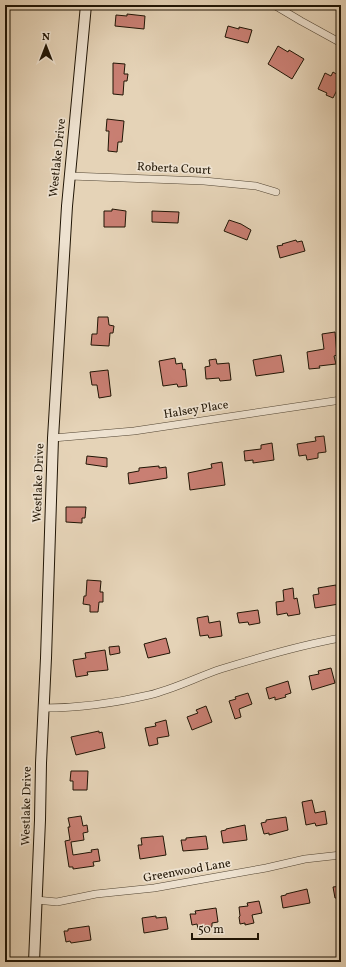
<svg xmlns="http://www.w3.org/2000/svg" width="346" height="967" font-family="Vollkorn,serif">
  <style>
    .building { fill: #c97f73; stroke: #201505 }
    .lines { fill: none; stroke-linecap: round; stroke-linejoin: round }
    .street-casing { stroke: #514432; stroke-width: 8 }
    .secondary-casing { stroke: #201505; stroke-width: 12 }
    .street { stroke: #eee2d0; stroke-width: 7 }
    .secondary { stroke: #eee2d0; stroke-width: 10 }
    .labels { text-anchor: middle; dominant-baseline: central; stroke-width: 3.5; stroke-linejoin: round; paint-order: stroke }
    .street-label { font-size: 12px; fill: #201505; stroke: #eee2d0 }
  </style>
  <rect width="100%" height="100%" fill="#e5d3b7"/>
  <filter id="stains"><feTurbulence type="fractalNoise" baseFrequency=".005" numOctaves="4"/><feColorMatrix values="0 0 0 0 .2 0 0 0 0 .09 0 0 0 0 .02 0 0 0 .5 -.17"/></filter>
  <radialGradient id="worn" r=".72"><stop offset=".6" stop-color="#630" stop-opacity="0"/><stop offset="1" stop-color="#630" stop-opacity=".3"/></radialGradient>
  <!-- building -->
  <g class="building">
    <polygon points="127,14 145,16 144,29 115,26 116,15 127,16"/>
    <polygon points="228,26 239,29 239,27 252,30 248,43 225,37"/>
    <polygon points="278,46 288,52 289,50 304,59 292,79 268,64"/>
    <polygon points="113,63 125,64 124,74 128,74 127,81 124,81 123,95 113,94"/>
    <polygon points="333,72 341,77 341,92 337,90 333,98 326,95 327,93 318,89 325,73 331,76"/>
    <polygon points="107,119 124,121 122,142 118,142 117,152 108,151 109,131 106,131"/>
    <polygon points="112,209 126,211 125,227 104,227 104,211 112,211"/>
    <polygon points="152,211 179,212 178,223 152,222"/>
    <polygon points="229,220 241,224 251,230 247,240 224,231"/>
    <polygon points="296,240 297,242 302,241 305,251 280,258 277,246 283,245 282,244"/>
    <polygon points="98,317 108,317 109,325 114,326 113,333 110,333 109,346 91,345 92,334 97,334"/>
    <polygon points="335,332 337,355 334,356 336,364 319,366 320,368 309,369 307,352 324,349 322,334"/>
    <polygon points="281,355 284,372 256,376 253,360"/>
    <polygon points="175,358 176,364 182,363 183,370 185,369 187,386 178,387 177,384 163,386 159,361"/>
    <polygon points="216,359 217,364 229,363 231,380 220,381 219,378 206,379 205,367 210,366 209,360"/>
    <polygon points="108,370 111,396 99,398 97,385 92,385 90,372"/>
    <polygon points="324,436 326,452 318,453 318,458 307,460 306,455 299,456 297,444 316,441 315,437"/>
    <polygon points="272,443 274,460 253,463 253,460 245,461 244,451 261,449 261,445"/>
    <polygon points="87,456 107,458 107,467 86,464"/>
    <polygon points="222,462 225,485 190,490 188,473 212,468 211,464"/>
    <polygon points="159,466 159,468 166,467 167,478 129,484 128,473 139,471 139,468"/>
    <polygon points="66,507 86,507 85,518 82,518 82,523 66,522"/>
    <polygon points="87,580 101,581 100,592 103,592 103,602 99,602 98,612 90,612 90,605 83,604 84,596 86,596"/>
    <polygon points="336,585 339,604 315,608 313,595 319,594 318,588"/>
    <polygon points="293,588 294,599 297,598 300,614 288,616 287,613 277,615 276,602 284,601 283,590"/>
    <polygon points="258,610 260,623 249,625 248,622 239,623 237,613"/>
    <polygon points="208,616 209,623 220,621 222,636 209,638 208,635 200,636 197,618"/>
    <polygon points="166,638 170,653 148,658 144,644"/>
    <polygon points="119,646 120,653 110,655 109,647"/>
    <polygon points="105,650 108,670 87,672 88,675 76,677 73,660 86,658 85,653"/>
    <polygon points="331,668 335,683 312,690 309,676 319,674 318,671"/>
    <polygon points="288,681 291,693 285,695 286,697 275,700 275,697 269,699 266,688"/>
    <polygon points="248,693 252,704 239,709 241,717 235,719 229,701 236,699 235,697"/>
    <polygon points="206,706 212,722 192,730 187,717 198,713 196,710"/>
    <polygon points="166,720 169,736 157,738 158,744 149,746 145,728 156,726 155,723"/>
    <polygon points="99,731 99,733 102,732 105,748 76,755 71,737"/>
    <polygon points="71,771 88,771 87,790 73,790 73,781 70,781"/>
    <polygon points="312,800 315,813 325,811 327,824 316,826 315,823 306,825 302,802"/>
    <polygon points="81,816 83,826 87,825 88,832 83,833 84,840 71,842 73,855 92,852 91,850 98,849 100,861 93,862 94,866 73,869 73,867 69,867 65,841 70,840 68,827 70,827 68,818"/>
    <polygon points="286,817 288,830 269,835 269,833 264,834 261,823 266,822 266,820"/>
    <polygon points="245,825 247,840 223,843 221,831 226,830 226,829"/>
    <polygon points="163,836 166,855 140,859 138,845 142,845 141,838"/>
    <polygon points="206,836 208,849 183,851 181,840 186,840 186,838"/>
    <polygon points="341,886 341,898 335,898 333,887"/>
    <polygon points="307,889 310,903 283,908 281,896 286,895 286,894"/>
    <polygon points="259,901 262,913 252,915 254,923 245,925 245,923 240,924 239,917 240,916 239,907 248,906 247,903"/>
    <polygon points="216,908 218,922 212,923 212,927 198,929 197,924 192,925 190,914 196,914 195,911"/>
    <polygon points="156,916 156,918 166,917 168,929 144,933 142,918"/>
    <polygon points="89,926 91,940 71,943 70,941 66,942 64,931 68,931 68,929"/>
  </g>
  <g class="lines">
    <!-- street casing -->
    <g class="street-casing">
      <g id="street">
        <polyline points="274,5 301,21 341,43"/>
        <polyline points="70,176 204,181 256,186 276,192"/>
        <polyline points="53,438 134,431 341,400"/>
        <path d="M44,708C79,708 115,703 149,695C174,689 197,677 221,669C260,657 300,645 341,638"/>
        <polyline points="36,900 57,902 96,894 154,888 266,868 305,859 341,855"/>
      </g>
    </g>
    <!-- secondary casing -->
    <g class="secondary-casing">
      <polyline id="secondary" points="34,962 40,820 41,763 46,658 53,438 67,206 86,5"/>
    </g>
    <!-- street -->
    <use href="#street" class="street"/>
    <!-- secondary -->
    <use href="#secondary" class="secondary"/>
  </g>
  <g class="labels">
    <!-- street labels -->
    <g class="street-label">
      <text transform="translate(58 158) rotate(-84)">Westlake Drive</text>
      <text transform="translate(174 169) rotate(3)">Roberta Court</text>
      <text transform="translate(196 410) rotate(-9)">Halsey Place</text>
      <text transform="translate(39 483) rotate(-88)">Westlake Drive</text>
      <text transform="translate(27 806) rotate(-89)">Westlake Drive</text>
      <text transform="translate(187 871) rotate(-10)">Greenwood Lane</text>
    </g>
  </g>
  <!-- margin -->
  <rect width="346" height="967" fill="none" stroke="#e5d3b7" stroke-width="20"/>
  <rect x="6" y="6" width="334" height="955" fill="none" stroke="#201505" stroke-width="2"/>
  <rect x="10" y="10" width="326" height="947" fill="none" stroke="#201505"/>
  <!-- north arrow -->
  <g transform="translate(46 46)" stroke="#eee2d0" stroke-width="3" paint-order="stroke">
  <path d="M0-3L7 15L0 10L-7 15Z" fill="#201505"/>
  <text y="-6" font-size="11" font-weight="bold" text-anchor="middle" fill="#201505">N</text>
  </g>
  <!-- scale -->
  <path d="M192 933v6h66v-6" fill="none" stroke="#201505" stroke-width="2"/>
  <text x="198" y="933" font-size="12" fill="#201505" stroke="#eee2d0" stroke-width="3" paint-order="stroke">50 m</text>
  <rect width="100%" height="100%" filter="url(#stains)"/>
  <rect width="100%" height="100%" fill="url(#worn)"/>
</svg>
